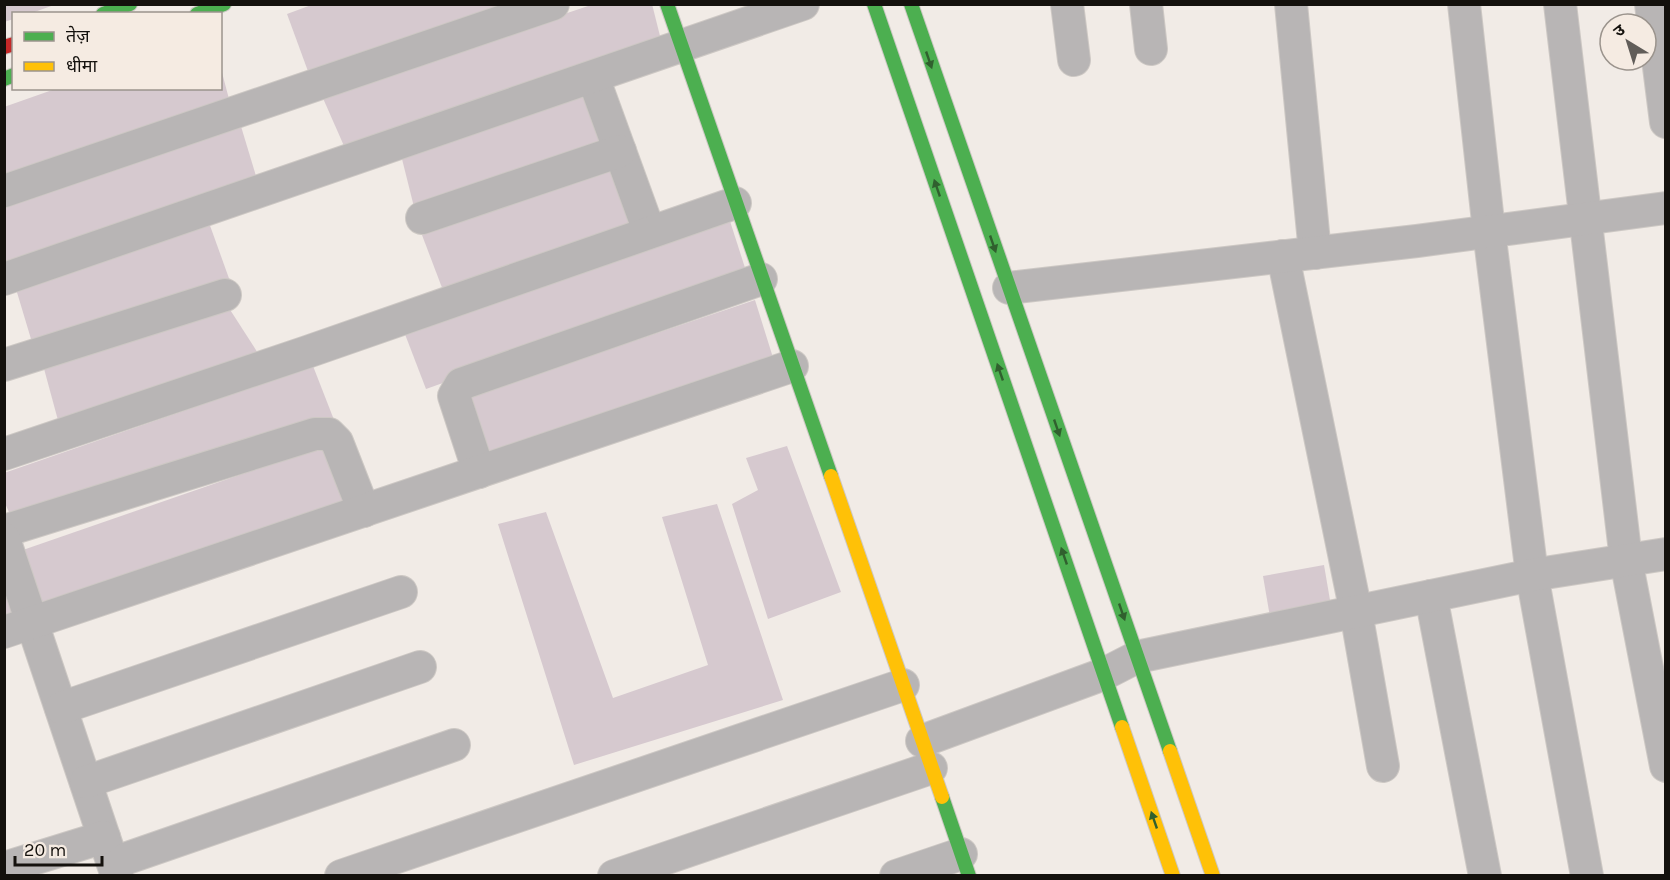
<svg xmlns="http://www.w3.org/2000/svg" width="1670" height="880" font-family="Karla,'Noto Sans Devanagari',sans-serif">
  <style>
    .building { fill: #d6c9cf }
    .lines { fill: none; stroke-linecap: round; stroke-linejoin: round }
    .street-casing { stroke: #cdc8c4; stroke-width: 34 }
    .fast-casing { stroke: #cdc8c4; stroke-width: 16 }
    .slow-casing { stroke: #cdc8c4; stroke-width: 16 }
    .jam-casing { stroke: #cdc8c4; stroke-width: 16 }
    .street { stroke: #b8b5b5; stroke-width: 32 }
    .fast { stroke: #4caf50; stroke-width: 14 }
    .slow { stroke: #ffc107; stroke-width: 14 }
    .jam { stroke: #c62828; stroke-width: 14 }
    .oneway { fill: #30602e }
  </style>
  <rect width="100%" height="100%" fill="#f1ebe6"/>
  <!-- building -->
  <g class="building">
    <polygon points="4,4 53,4 54,5 29,14 14,14 14,19 4,22"/>
    <polygon points="314,4 508,4 309,74 287,14"/>
    <polygon points="594,4 652,4 663,48 348,155 322,96"/>
    <polygon points="220,65 229,99 4,183 4,107 58,88 220,88"/>
    <polygon points="582,92 603,147 415,211 401,155"/>
    <polygon points="240,123 259,186 4,273 4,199"/>
    <polygon points="618,161 641,223 444,293 422,235"/>
    <polygon points="729,218 747,274 426,389 403,329"/>
    <polygon points="208,220 231,284 34,349 16,289"/>
    <polygon points="755,300 775,364 489,459 470,396"/>
    <polygon points="227,305 263,361 59,424 43,365"/>
    <polygon points="313,366 336,425 13,521 4,501 4,473"/>
    <polygon points="332,443 355,508 41,614 20,551"/>
    <polygon points="787,446 841,592 768,619 732,504 758,490 746,458"/>
    <polygon points="717,504 783,700 574,765 498,524 546,512 613,698 708,665 662,517"/>
    <polygon points="4,565 24,621 4,628"/>
    <polygon points="1324,565 1331,606 1270,617 1263,576"/>
  </g>
  <g class="lines">
    <!-- street casing -->
    <g class="street-casing">
      <g id="street">
        <polyline points="1067,4 1074,60"/>
        <polyline points="1146,4 1151,49"/>
        <polyline points="1291,4 1315,253"/>
        <polyline points="1464,4 1489,231 1532,575 1587,876"/>
        <polyline points="1560,4 1626,560 1666,766"/>
        <polyline points="1651,4 1666,122"/>
        <polyline points="593,77 649,231"/>
        <polyline points="4,191 553,4"/>
        <polyline points="422,218 620,151"/>
        <polyline points="1283,256 1356,612 1383,766"/>
        <polyline points="4,279 803,4"/>
        <polyline points="1009,288 1417,241 1666,208"/>
        <polyline points="4,365 225,295"/>
        <polyline points="4,454 307,352 735,203"/>
        <polyline points="479,472 454,396 461,384 761,279"/>
        <polyline points="4,531 315,434 329,434 337,442 364,511"/>
        <polyline points="4,539 117,876"/>
        <polyline points="1431,596 1485,876"/>
        <polyline points="4,632 792,366"/>
        <polyline points="61,708 401,592"/>
        <polyline points="922,741 1104,674 1137,657 1532,575 1666,554"/>
        <polyline points="86,782 420,667"/>
        <polyline points="113,863 454,745"/>
        <polyline points="4,868 104,837"/>
        <polyline points="341,876 903,685"/>
        <polyline points="614,876 931,768"/>
        <polyline points="896,876 961,854"/>
      </g>
    </g>
    <!-- fast casing -->
    <g class="fast-casing">
      <g id="fast">
        <polyline points="667,4 831,476"/>
        <polyline points="874,4 1122,727"/>
        <polyline points="911,4 1170,751"/>
        <polyline points="103,14 130,4"/>
        <polyline points="197,14 224,4"/>
        <polyline points="4,79 14,75"/>
        <polyline points="942,797 969,876"/>
      </g>
    </g>
    <!-- slow casing -->
    <g class="slow-casing">
      <g id="slow">
        <polyline points="831,476 942,797"/>
        <polyline points="1122,727 1173,876"/>
        <polyline points="1170,751 1213,876"/>
      </g>
    </g>
    <!-- jam casing -->
    <g class="jam-casing">
      <polyline id="jam" points="4,47 14,44"/>
    </g>
    <!-- street -->
    <use href="#street" class="street"/>
    <!-- fast -->
    <use href="#fast" class="fast"/>
    <!-- slow -->
    <use href="#slow" class="slow"/>
    <!-- jam -->
    <use href="#jam" class="jam"/>
  </g>
  <!-- one-way arrows -->
  <defs><path id="oneway-solid" d="M-6-.8H1V-3.2L6.5 0L1 3.2V.8H-6Z" transform="scale(1.5)"/></defs>
  <g class="oneway">
    <use href="#oneway-solid" transform="translate(929 60) rotate(71)"/>
    <use href="#oneway-solid" transform="translate(937 188) rotate(-109)"/>
    <use href="#oneway-solid" transform="translate(993 244) rotate(71)"/>
    <use href="#oneway-solid" transform="translate(1000 372) rotate(-109)"/>
    <use href="#oneway-solid" transform="translate(1057 428) rotate(71)"/>
    <use href="#oneway-solid" transform="translate(1064 556) rotate(-109)"/>
    <use href="#oneway-solid" transform="translate(1122 612) rotate(71)"/>
    <use href="#oneway-solid" transform="translate(1154 820) rotate(-109)"/>
  </g>
  <!-- border -->
  <rect width="1670" height="880" fill="none" stroke="#14110d" stroke-width="12"/>
  <!-- legend -->
  <rect x="12" y="12" width="210" height="78" fill="#f5ebe2" stroke="#9b948d" stroke-width="1.5"/>
  <rect x="24" y="32" width="30" height="9" fill="#4caf50" stroke="#9b948d" stroke-width="1.5"/>
  <text x="66" y="42" font-size="18" fill="#14110d">तेज़</text>
  <rect x="24" y="62" width="30" height="9" fill="#ffc107" stroke="#9b948d" stroke-width="1.5"/>
  <text x="66" y="72" font-size="18" fill="#14110d">धीमा</text>
  <!-- north arrow -->
  <g transform="translate(1628 42) rotate(322)"><circle r="28" fill="#f5ebe2" stroke="#9b948d" stroke-width="1.5"/>
  <path d="M0-4.5L10 22L0 15L-10 22Z" fill="#615d59"/>
  <text y="-9" font-size="16" font-weight="bold" text-anchor="middle" fill="#14110d">उ</text>
  </g>
  <!-- scale -->
  <path d="M15 856v9h87v-9" fill="none" stroke="#14110d" stroke-width="3"/>
  <text x="24" y="856" font-size="18" fill="#14110d" stroke="#f5ebe2" stroke-width="4.5" paint-order="stroke">20 m</text>
</svg>
